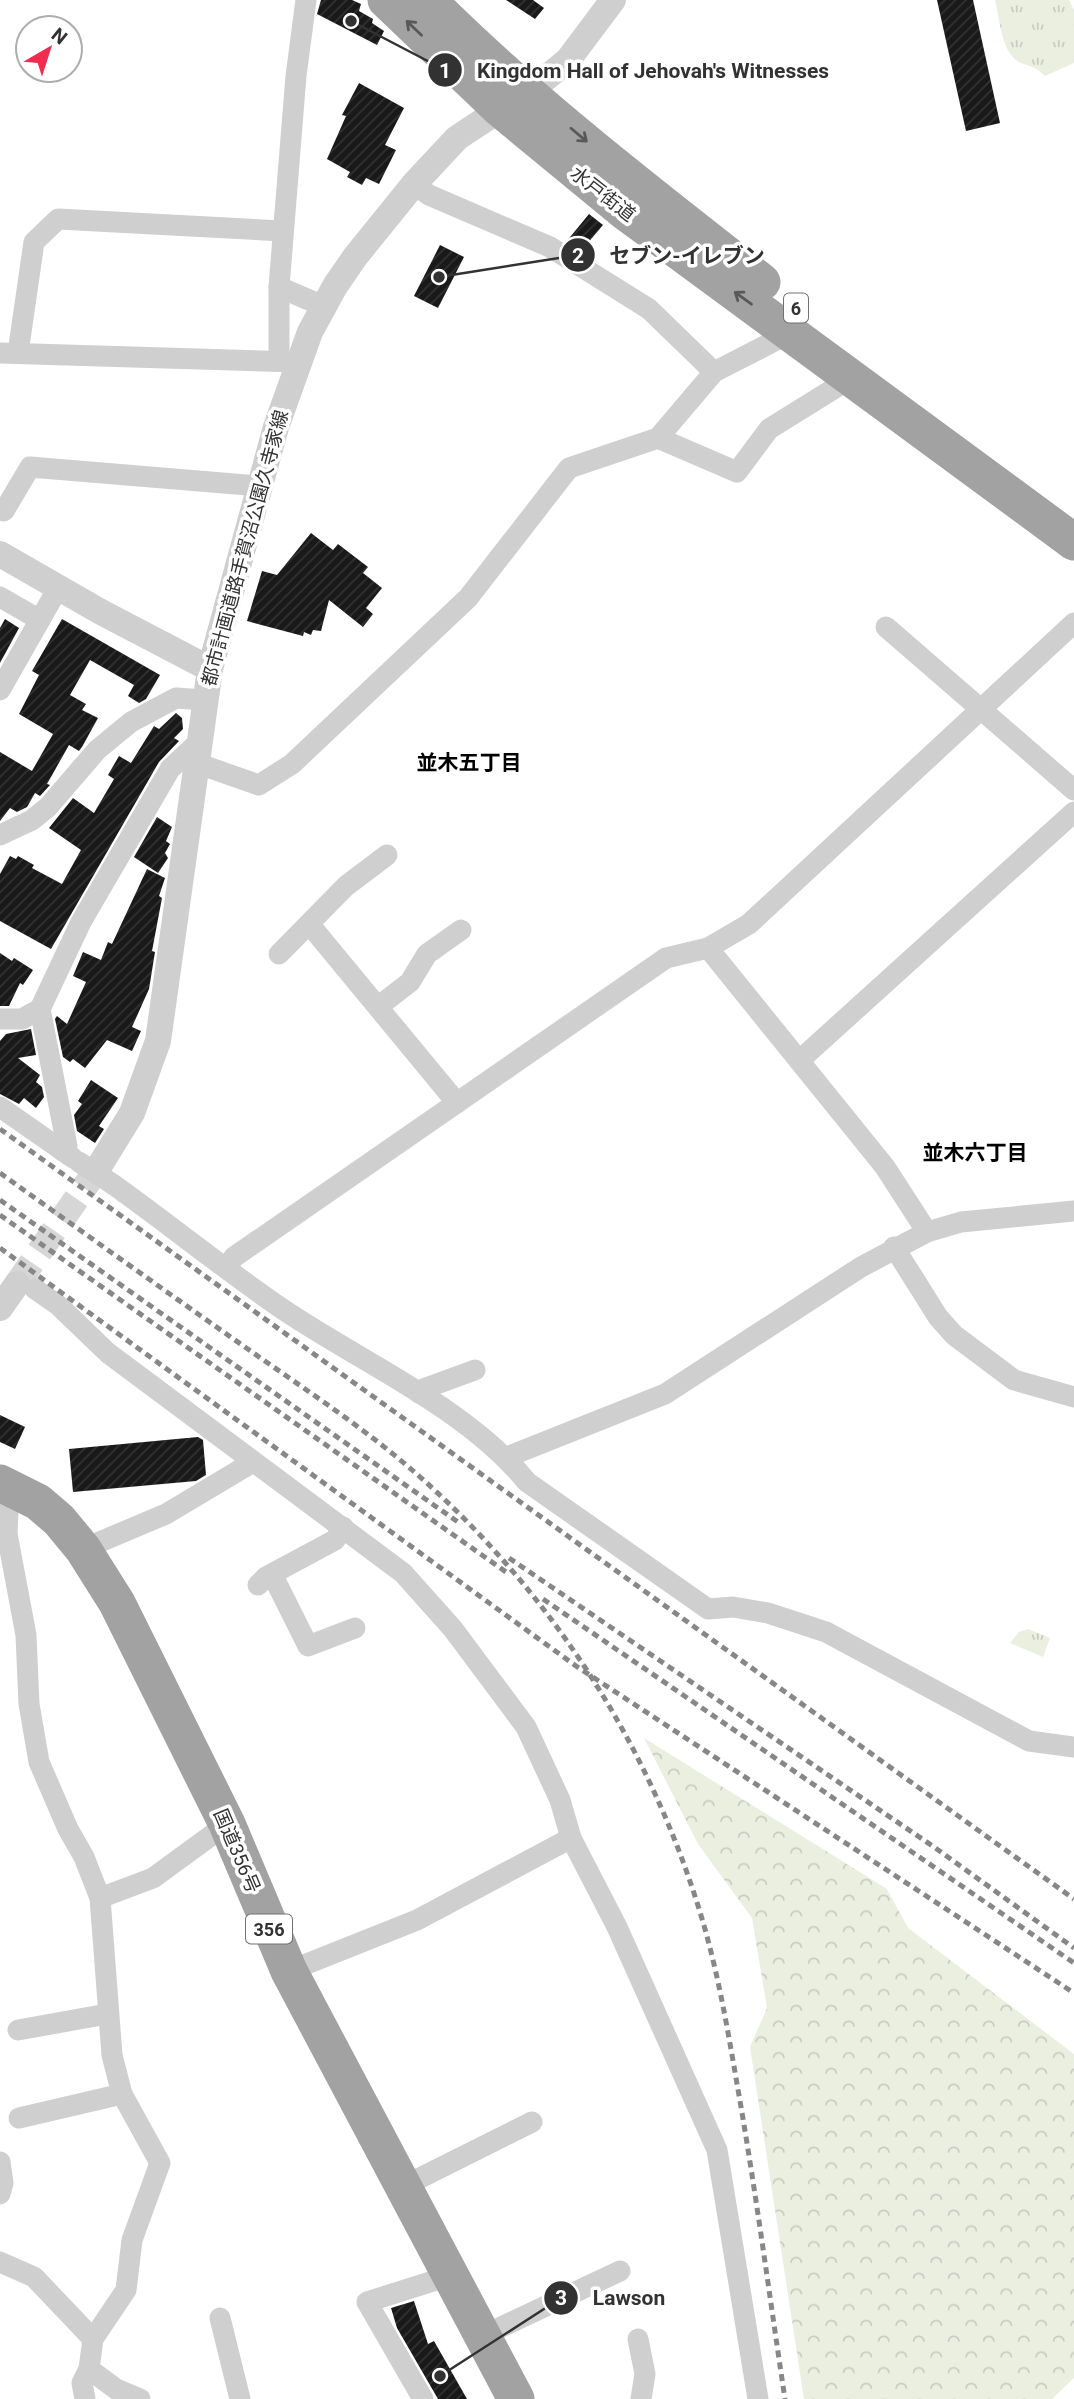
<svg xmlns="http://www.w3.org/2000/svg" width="1074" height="2399" font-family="Roboto,'Noto Sans JP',sans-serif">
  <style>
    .forest { fill: url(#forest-crowns) }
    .park { fill: url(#park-tufts) }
    .building { fill: url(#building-hatch) }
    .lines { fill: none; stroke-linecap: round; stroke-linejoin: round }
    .tertiary-tunnel { stroke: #d6d6d6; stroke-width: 26; stroke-dasharray: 26 13; stroke-linecap: butt }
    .minor { stroke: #cfcfcf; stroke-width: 21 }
    .tertiary { stroke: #cfcfcf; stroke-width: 26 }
    .trunk { stroke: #a2a2a2; stroke-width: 37 }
    .rail { stroke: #878787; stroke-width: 5; stroke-dasharray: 7 5; stroke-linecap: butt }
    .minor-bridge { stroke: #cfcfcf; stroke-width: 21 }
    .oneway { stroke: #595959 }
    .labels { text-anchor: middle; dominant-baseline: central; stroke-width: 7; stroke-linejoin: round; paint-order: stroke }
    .shield { fill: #fff; stroke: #707070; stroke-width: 2 }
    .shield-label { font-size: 18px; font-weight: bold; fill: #323232 }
    .street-label { font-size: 19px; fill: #323232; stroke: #fff }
    .neighbourhood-label { font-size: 21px; font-weight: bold; fill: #000; stroke: #fff }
    .leader { fill: none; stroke: #323232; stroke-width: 2.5 }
    .callout-dot { fill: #323232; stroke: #fff; stroke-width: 2.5 }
    .mark-label { font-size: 21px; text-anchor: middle; font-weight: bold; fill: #fff }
    .callout-label { font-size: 21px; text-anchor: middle; font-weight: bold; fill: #323232; stroke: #fff; stroke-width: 7; stroke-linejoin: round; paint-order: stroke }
  </style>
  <defs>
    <pattern id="forest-crowns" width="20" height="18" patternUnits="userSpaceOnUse" patternTransform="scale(1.75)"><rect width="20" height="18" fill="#eaefe0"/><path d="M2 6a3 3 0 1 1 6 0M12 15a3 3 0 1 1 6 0" fill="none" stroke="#c9cdc1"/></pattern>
    <pattern id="park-tufts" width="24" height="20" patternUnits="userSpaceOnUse" patternTransform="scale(1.75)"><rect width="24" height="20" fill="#eaefe0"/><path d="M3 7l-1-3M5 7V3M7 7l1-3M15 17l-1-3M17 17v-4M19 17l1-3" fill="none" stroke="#c9cdc1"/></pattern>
    <pattern id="building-hatch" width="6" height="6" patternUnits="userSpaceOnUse" patternTransform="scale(1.75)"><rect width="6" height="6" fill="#191919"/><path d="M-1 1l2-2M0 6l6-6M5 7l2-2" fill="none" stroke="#323232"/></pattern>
  </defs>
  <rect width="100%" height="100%" fill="#fff"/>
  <!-- forest -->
  <polygon class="forest" points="644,1738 887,1889 908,1928 1074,2054 1074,2378 1052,2399 804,2399 750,2047 767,2008 752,1918 698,1844"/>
  <!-- park -->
  <g class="park">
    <path d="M995,0H1069L1074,10V63L1045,76C1036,67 1032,67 1021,63C1001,54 1000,19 995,0Z"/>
    <polygon points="1028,1629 1050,1638 1043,1657 1010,1643 1019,1632"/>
  </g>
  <!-- building -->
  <g class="building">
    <polygon points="321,0 352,0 361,4 359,11 373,19 372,23 384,31 377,45 317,14"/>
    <polygon points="506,0 533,0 544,8 535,19"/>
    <polygon points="937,0 973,0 1000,123 966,131"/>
    <polygon points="359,83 404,108 385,145 396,150 379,184 366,178 362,185 347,177 350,172 327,159 346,116 342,115"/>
    <polygon points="589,214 603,225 581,251 566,242"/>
    <polygon points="440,245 464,257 438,308 414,296"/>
    <polygon points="311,533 333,550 338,544 368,567 363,573 382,588 366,608 373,614 363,627 329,600 321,631 313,630 311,635 304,632 303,636 247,621 262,571 277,575"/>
    <polygon points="5,619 19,628 0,663 0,628"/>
    <polygon points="62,619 160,675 146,699 139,703 128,696 134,685 90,660 70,695 86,704 82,710 98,718 82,747 79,751 69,745 47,784 50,785 40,796 35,793 27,807 17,812 10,808 0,821 0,752 32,771 53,734 19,714 39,675 32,671"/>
    <polygon points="176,713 182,718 183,729 174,738 179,741 159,762 51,949 0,921 0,874 10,856 16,859 18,856 34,865 32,868 62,884 81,850 49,828 73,798 94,813 114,779 108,775 119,756 131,763 154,726 159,729"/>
    <polygon points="157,817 172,827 166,841 170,844 165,853 168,858 158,873 134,857"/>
    <polygon points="147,869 165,878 159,896 162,898 152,951 155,952 149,989 132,1027 141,1031 132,1051 107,1040 85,1068 73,1059 70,1062 63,1057 55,1019 57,1016 67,1024 86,982 73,976 83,952 101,960 108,942 112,944"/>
    <polygon points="0,953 12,961 14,958 33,970 23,985 20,983 9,1006 0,1006"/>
    <polygon points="31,1029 36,1055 18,1058 40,1075 36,1082 42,1087 44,1097 36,1108 24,1098 19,1104 0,1094 0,1041 6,1034"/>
    <polygon points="91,1080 118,1098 99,1126 104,1129 95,1143 77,1131 74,1115 82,1104 78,1101"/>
    <polygon points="0,1415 25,1427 15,1449 0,1442"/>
    <polygon points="198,1437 203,1440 206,1475 196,1481 73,1492 69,1449"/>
    <polygon points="414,2301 428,2344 434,2341 467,2399 438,2399 397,2328 391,2308"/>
  </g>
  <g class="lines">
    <!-- tertiary-tunnel -->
    <polyline class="tertiary-tunnel" points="17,1284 100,1165"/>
    <!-- minor -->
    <g class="minor">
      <polyline points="306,0 296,76 279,287 323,306"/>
      <polyline points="414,184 429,195 550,247 649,309 714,372"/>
      <polyline points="0,353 298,362"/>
      <polyline points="18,353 34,242 58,219 282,231"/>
      <polyline points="279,361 279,287"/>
      <polyline points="658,438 737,472 769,429 851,378"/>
      <polyline points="0,509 4,511 30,467 259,486"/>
      <polyline points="0,597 40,620"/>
      <polyline points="886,627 1074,790"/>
      <polyline points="0,690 58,588"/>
      <polyline points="199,764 259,785 292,764 468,598 569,468 658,438 714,372 790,333"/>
      <polyline points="0,835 32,820 48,807 97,750 131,722 176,698 205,700"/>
      <polyline points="310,925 457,1103"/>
      <polyline points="708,948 885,1167 927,1232"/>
      <polyline points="279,954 346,886 387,855"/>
      <polyline points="379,1006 410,982 427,954 461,930"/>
      <polyline points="0,1019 22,1019 40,1009"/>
      <polyline points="801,1059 1074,812"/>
      <polyline points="0,1107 73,1158"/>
      <polyline points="63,1151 67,1146 40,1009 81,922 170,769 201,740"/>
      <path d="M114,1185C170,1225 224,1269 281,1308C360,1362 466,1407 527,1482L708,1609L733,1607L768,1613L826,1632L1029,1741L1074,1747"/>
      <polyline points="894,1247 938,1317 954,1335 1014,1380 1074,1397"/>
      <polyline points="227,1267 234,1257 666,958 708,948 749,924 1074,623"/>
      <polyline points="35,1289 58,1305 108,1353 403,1573 453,1629 526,1727 560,1800 571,1838 617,1927 717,2150 758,2399"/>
      <polyline points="419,1393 423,1389 475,1370"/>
      <polyline points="507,1457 665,1394 861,1267 927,1232 961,1222 1074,1211"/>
      <polyline points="9,1486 7,1534 26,1635 29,1704 39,1762 68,1829 84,1857 100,1898 112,2055 122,2094 160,2163 132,2240 126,2290 93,2339 89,2369 82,2383 85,2399"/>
      <polyline points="83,1549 166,1514 253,1462"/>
      <polyline points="272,1574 308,1646 355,1628"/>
      <polyline points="258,1585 266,1577 335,1540 343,1527"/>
      <polyline points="100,1898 153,1878 227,1824"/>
      <polyline points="289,1971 417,1920 571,1838"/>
      <polyline points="18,2030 107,2014"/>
      <polyline points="19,2118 122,2094"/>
      <polyline points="404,2186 532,2122"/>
      <polyline points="0,2194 3,2183 0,2162"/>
      <polyline points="0,2262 34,2277 93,2339"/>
      <polyline points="220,2318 240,2399"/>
      <polyline points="480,2337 620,2271"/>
      <polyline points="638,2339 645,2374 641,2399"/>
      <polyline points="89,2369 116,2389 140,2399"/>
      <polyline points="423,2399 367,2302 449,2276"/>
    </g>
    <!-- tertiary -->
    <g class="tertiary">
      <polyline points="0,554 101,612 210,669"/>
      <polyline points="100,1165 132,1113 158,1041 210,669 276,427 310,332 335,286 355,257 414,184 457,138 540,83 568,60 613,0"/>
      <polyline points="0,1308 17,1284"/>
    </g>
    <!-- trunk -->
    <g class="trunk">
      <polyline points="386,0 499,108 624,211 1074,542"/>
      <path d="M428,0C531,103 647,192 762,282"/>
      <polyline points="0,1483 38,1502 59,1520 83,1549 117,1603 227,1824 289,1971 516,2399"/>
    </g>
    <!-- rail -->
    <g class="rail">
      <polyline points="0,1129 1074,1899"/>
      <path d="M0,1173C84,1233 168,1293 252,1352C309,1392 367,1430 419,1476C552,1594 648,1743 700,1912C719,1974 729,2038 740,2101C757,2200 770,2300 785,2399"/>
      <polyline points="0,1200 458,1522"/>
      <polyline points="0,1215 506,1572"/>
      <polyline points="0,1248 576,1666 1074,1993"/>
      <polyline points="509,1558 934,1847 1074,1948"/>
      <polyline points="543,1599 1074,1963"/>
    </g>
    <!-- minor-bridge -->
    <polyline class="minor-bridge" points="79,1162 114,1185"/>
  </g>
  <!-- one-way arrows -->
  <defs><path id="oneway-shaft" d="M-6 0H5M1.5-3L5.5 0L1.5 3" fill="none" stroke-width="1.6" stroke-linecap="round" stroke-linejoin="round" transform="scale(1.75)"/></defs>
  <g class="oneway">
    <use href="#oneway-shaft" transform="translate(414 28) rotate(-136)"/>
    <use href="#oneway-shaft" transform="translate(579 135) rotate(40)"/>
    <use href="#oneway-shaft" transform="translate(743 298) rotate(-144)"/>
  </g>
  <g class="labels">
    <!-- shield labels -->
    <g class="shield">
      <rect x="784" y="293.5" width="24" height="29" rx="5"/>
      <rect x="246" y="1914.5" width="46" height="29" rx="5"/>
    </g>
    <g class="shield-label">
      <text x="796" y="308">6</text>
      <text x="269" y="1929">356</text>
    </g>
    <!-- street labels -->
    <g class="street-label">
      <text transform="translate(603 194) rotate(38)">水戸街道</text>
      <text transform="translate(245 548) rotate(-75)">都市計画道路手賀沼公園久寺家線</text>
      <text transform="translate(237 1851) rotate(67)">国道356号</text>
    </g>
    <!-- neighbourhood labels -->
    <g class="neighbourhood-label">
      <text x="469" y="763">並木五丁目</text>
      <text x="975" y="1153">並木六丁目</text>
    </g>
  </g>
  <!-- callouts -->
  <path class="leader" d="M351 21L445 70M439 277L578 255M440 2376L561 2298"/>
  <g class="callout-dot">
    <circle cx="351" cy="21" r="7"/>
    <circle cx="439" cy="277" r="7"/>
    <circle cx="440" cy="2376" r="7"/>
    <circle cx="445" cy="70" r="18"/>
    <circle cx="578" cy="255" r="18"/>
    <circle cx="561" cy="2298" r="18"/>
  </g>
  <g class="mark-label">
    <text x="445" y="78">1</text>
    <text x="578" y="263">2</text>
    <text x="561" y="2305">3</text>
  </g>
  <g class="callout-label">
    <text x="653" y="78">Kingdom Hall of Jehovah's Witnesses</text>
    <text x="687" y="263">セブン-イレブン</text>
    <text x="629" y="2305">Lawson</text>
  </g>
  <!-- north arrow -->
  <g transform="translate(49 49) rotate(39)"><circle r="33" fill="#ffffff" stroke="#adadad" stroke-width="2"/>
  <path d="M0-5L12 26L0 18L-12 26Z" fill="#f22b51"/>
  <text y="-10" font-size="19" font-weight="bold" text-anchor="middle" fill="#323232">N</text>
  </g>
</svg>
